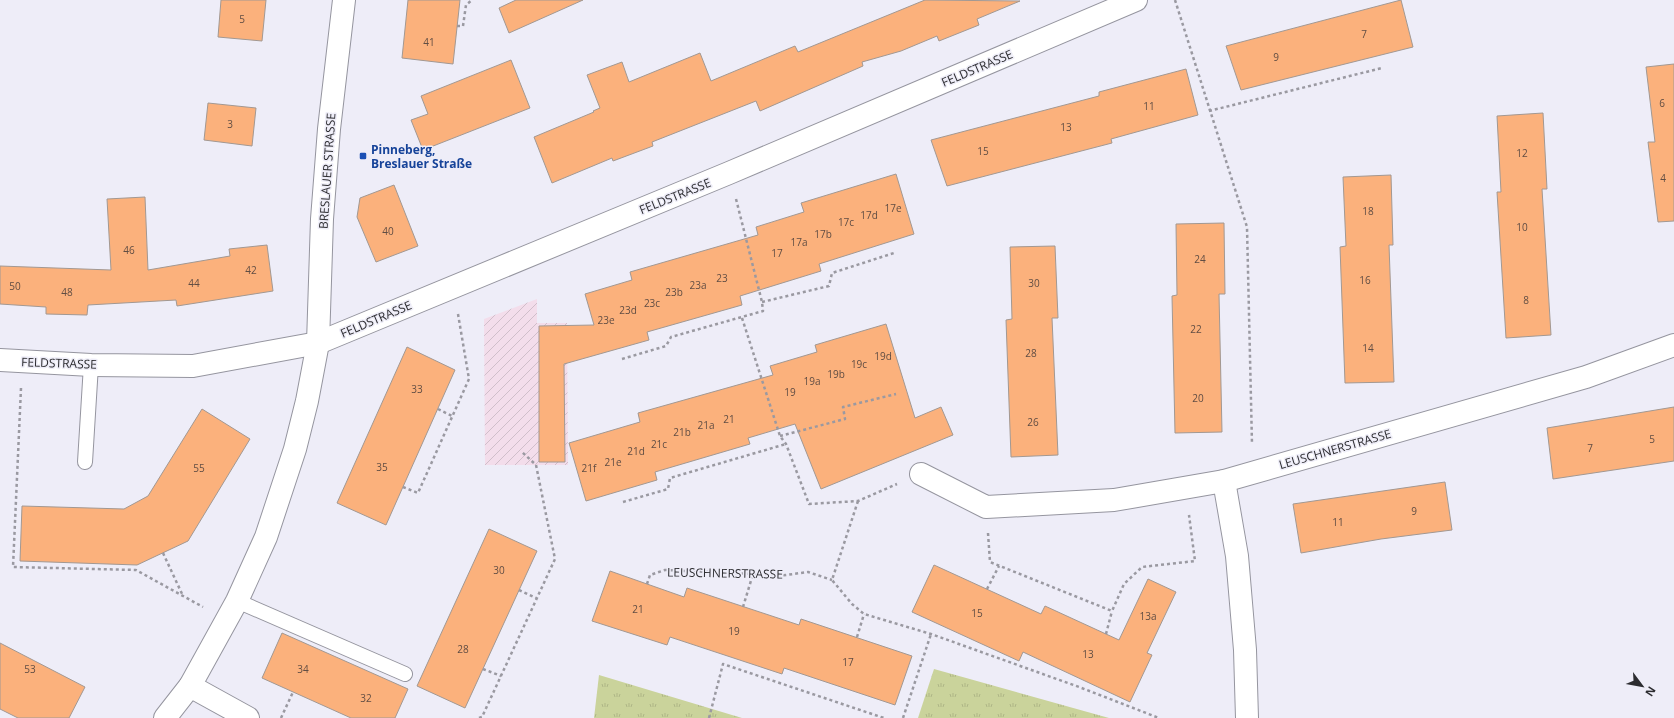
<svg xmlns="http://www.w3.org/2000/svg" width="1674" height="718" font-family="'Open Sans',sans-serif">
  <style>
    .industrial { fill: url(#industrial-furrows) }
    .grass { fill: url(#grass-tufts) }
    .building { fill: #fbb17c; stroke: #a29892 }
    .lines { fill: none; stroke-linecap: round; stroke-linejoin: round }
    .service-casing { stroke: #95959f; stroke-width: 16 }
    .minor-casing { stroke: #95959f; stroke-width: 24 }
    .path { stroke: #9a99a1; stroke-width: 2.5; stroke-dasharray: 3 3; stroke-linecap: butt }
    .service { stroke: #fff; stroke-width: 14 }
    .minor { stroke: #fff; stroke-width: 22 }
    .transit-dot { fill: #1a4fb4; stroke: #eeedf8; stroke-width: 1.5 }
    .labels { text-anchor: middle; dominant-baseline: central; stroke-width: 3; stroke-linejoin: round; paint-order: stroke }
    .number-label { font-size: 10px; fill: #604d43 }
    .street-label { font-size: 12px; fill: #2c2c30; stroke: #eeedf8 }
    .transit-label { font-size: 12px; font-weight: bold; fill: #164399; stroke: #eeedf8; text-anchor: start }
  </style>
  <defs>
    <pattern id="industrial-furrows" width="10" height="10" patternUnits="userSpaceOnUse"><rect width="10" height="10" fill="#f3ddeb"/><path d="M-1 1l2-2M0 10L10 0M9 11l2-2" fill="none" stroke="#d0beca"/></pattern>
    <pattern id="grass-tufts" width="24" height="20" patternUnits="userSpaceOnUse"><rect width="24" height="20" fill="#cad39b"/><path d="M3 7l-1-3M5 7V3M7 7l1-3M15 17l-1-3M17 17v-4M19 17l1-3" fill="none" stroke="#aeb586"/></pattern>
  </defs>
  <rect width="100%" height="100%" fill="#eeedf8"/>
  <!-- industrial -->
  <polygon class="industrial" points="537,299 537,323 567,323 568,465 485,465 484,319"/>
  <!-- grass -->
  <g class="grass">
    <polygon points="934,669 1109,718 918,718"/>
    <polygon points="599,675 742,718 594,718"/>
  </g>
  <!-- building -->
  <g class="building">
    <polygon points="221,0 266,0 262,41 218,37"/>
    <polygon points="408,0 460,0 453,64 402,58"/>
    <polygon points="516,0 583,0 509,33 499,8"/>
    <polygon points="925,0 1020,1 977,19 979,25 939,41 937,36 901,51 862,62 863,66 760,111 756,101 652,142 653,146 613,161 612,158 552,183 534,137 594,112 593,111 600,108 587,75 622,62 629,82 700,53 711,81 795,46 798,52"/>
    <polygon points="1401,0 1413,47 1241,90 1226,46"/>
    <polygon points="511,60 530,108 423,150 411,120 428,114 421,96"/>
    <polygon points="1674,64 1674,221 1658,222 1648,142 1655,142 1646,67"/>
    <polygon points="1186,69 1198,115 1111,139 1112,143 947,186 931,140 1099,96 1099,92"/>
    <polygon points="208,103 256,108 252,146 204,140"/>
    <polygon points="1543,113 1547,189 1542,189 1551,335 1506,338 1497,192 1501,192 1497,116"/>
    <polygon points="896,174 914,234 819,264 821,271 740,296 742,305 647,332 649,340 564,364 565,462 539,462 539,326 594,325 585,294 632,280 630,272 758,235 756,227 804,212 801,203"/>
    <polygon points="1391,175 1393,245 1389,245 1394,382 1345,383 1340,247 1346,246 1343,177"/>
    <polygon points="394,185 418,246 376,262 357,217 360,198"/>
    <polygon points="145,197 148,270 230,256 229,249 267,245 273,291 177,306 176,300 88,305 87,315 46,314 46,307 0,304 0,266 111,270 107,199"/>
    <polygon points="1224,223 1225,294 1219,294 1222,432 1175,433 1172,296 1177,295 1176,224"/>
    <polygon points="1055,246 1058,318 1052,318 1058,455 1011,457 1006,320 1012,319 1010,247"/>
    <polygon points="886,324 915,418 941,407 953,435 821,489 795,424 748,438 750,444 655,472 657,480 586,501 569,443 640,422 638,413 773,375 770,366 817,352 815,345"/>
    <polygon points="407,347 455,370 386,525 337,503"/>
    <polygon points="1674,407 1674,461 1553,479 1547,428"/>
    <polygon points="202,409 250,439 188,541 137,565 20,561 22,506 124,509 148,496"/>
    <polygon points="1445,482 1452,530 1381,539 1301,553 1293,504"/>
    <polygon points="489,529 537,551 465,708 417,686"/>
    <polygon points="934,565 1041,614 1045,606 1119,640 1148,579 1176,592 1147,653 1152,655 1130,702 1023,652 1019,661 912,612"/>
    <polygon points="610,571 684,597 687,588 799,625 801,619 912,656 895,705 784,668 782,674 670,637 667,645 592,621"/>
    <polygon points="282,633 408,689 395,718 351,718 262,678"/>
    <polygon points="0,643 85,687 69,718 18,718 0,709"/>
  </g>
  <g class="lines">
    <!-- service casing -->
    <g class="service-casing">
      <g id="service">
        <polyline points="85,462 91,365"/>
        <polyline points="237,601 405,674"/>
      </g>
    </g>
    <!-- minor casing -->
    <g class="minor-casing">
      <g id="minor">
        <polyline points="0,360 91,365 193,366 318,343 729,173 1136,0"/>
        <polyline points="921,474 986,507 1114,500 1224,481 1586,377 1674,345"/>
        <polyline points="1224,481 1237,556 1245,650 1247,718"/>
        <polyline points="190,686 248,718"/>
        <polyline points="165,718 190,686 237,601 266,537 295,449 307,401 318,343 322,219 329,129 344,0"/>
      </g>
    </g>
    <!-- path -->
    <g class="path">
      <polyline points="1175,0 1247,227 1252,444"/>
      <polyline points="457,26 463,26 466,5 472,0"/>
      <polyline points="1209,111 1382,68"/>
      <polyline points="762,302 829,286 832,273 894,253"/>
      <polyline points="742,318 780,436 786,444 809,504 858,501 897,484"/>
      <polyline points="622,359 666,346 671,337 763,311 762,302 736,199"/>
      <polyline points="21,388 13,567 136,570 203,607"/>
      <polyline points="438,409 452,416"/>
      <polyline points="780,436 845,419 843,407 896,394"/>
      <polyline points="403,487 418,493 469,379 458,314"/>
      <polyline points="858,501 832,580 852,604 864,614 931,634 1079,687 1159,718"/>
      <polyline points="623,502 668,489 670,478 786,444"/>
      <polyline points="988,533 990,562 1112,611 1124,584 1142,567 1195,561 1189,515"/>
      <polyline points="163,553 183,596"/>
      <polyline points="647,584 650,575 665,570 753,574 771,577 808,572 832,580"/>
      <polyline points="987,589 999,566"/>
      <polyline points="519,590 536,598"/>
      <polyline points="743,607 753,574"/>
      <polyline points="1106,634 1112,611"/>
      <polyline points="857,637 864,614"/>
      <polyline points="483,669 501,676"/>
      <polyline points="281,718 293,692"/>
      <polyline points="479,718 482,717 555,559 536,465 522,452"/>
      <polyline points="709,718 723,664 884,718"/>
      <polyline points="903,718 931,634"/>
    </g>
    <!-- service -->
    <use href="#service" class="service"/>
    <!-- minor -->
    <use href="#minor" class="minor"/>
  </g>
  <!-- markers -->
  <rect class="transit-dot" x="359" y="152" width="8" height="8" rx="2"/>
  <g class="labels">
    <!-- number labels -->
    <g class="number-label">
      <text x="242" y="19">5</text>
      <text x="1364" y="34">7</text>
      <text x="429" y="42">41</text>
      <text x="1276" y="57">9</text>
      <text x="1662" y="103">6</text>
      <text x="1149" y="106">11</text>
      <text x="230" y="124">3</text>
      <text x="1066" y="127">13</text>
      <text x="983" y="151">15</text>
      <text x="1522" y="153">12</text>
      <text x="1663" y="178">4</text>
      <text x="893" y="208">17e</text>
      <text x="1368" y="211">18</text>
      <text x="869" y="215">17d</text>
      <text x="846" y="222">17c</text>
      <text x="1522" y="227">10</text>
      <text x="388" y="231">40</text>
      <text x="823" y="234">17b</text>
      <text x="799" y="242">17a</text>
      <text x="129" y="250">46</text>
      <text x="777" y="253">17</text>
      <text x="1200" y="259">24</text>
      <text x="251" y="270">42</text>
      <text x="722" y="278">23</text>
      <text x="1365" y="280">16</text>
      <text x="194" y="283">44</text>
      <text x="1034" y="283">30</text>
      <text x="698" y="285">23a</text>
      <text x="15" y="286">50</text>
      <text x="67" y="292">48</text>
      <text x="674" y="292">23b</text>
      <text x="1526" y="300">8</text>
      <text x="652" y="303">23c</text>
      <text x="628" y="310">23d</text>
      <text x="606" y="320">23e</text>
      <text x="1196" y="329">22</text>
      <text x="1368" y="348">14</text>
      <text x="1031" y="353">28</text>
      <text x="883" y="356">19d</text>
      <text x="859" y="364">19c</text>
      <text x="836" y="374">19b</text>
      <text x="812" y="381">19a</text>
      <text x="417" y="389">33</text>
      <text x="790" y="392">19</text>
      <text x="1198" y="398">20</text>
      <text x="729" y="419">21</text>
      <text x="1033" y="422">26</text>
      <text x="706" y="425">21a</text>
      <text x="682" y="432">21b</text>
      <text x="1652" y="439">5</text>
      <text x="659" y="444">21c</text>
      <text x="1590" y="448">7</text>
      <text x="636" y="451">21d</text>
      <text x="613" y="462">21e</text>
      <text x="382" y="467">35</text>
      <text x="199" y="468">55</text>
      <text x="589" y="468">21f</text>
      <text x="1414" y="511">9</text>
      <text x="1338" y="522">11</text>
      <text x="499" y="570">30</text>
      <text x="638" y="609">21</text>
      <text x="977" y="613">15</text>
      <text x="1148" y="616">13a</text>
      <text x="734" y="631">19</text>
      <text x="463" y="649">28</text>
      <text x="1088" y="654">13</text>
      <text x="848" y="662">17</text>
      <text x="30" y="669">53</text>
      <text x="303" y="669">34</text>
      <text x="366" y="698">32</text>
    </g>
    <!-- street labels -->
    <g class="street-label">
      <text transform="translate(977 68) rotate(-23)">FELDSTRASSE</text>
      <text transform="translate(327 171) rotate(-86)">BRESLAUER STRASSE</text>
      <text transform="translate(675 196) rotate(-22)">FELDSTRASSE</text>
      <text transform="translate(376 319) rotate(-23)">FELDSTRASSE</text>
      <text transform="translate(59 363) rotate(2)">FELDSTRASSE</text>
      <text transform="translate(1335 449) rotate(-16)">LEUSCHNERSTRASSE</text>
      <text transform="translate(725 573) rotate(1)">LEUSCHNERSTRASSE</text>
    </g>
    <!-- transit labels -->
    <g class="transit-label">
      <text x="371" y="149">Pinneberg,<tspan x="371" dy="14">Breslauer Straße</tspan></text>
    </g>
  </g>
  <!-- north arrow -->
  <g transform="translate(1642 686) rotate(122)" stroke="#eeedf8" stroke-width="3" paint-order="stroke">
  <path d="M0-3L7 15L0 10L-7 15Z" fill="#2c2c30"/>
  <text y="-6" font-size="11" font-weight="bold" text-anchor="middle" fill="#2c2c30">N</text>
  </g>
</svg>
